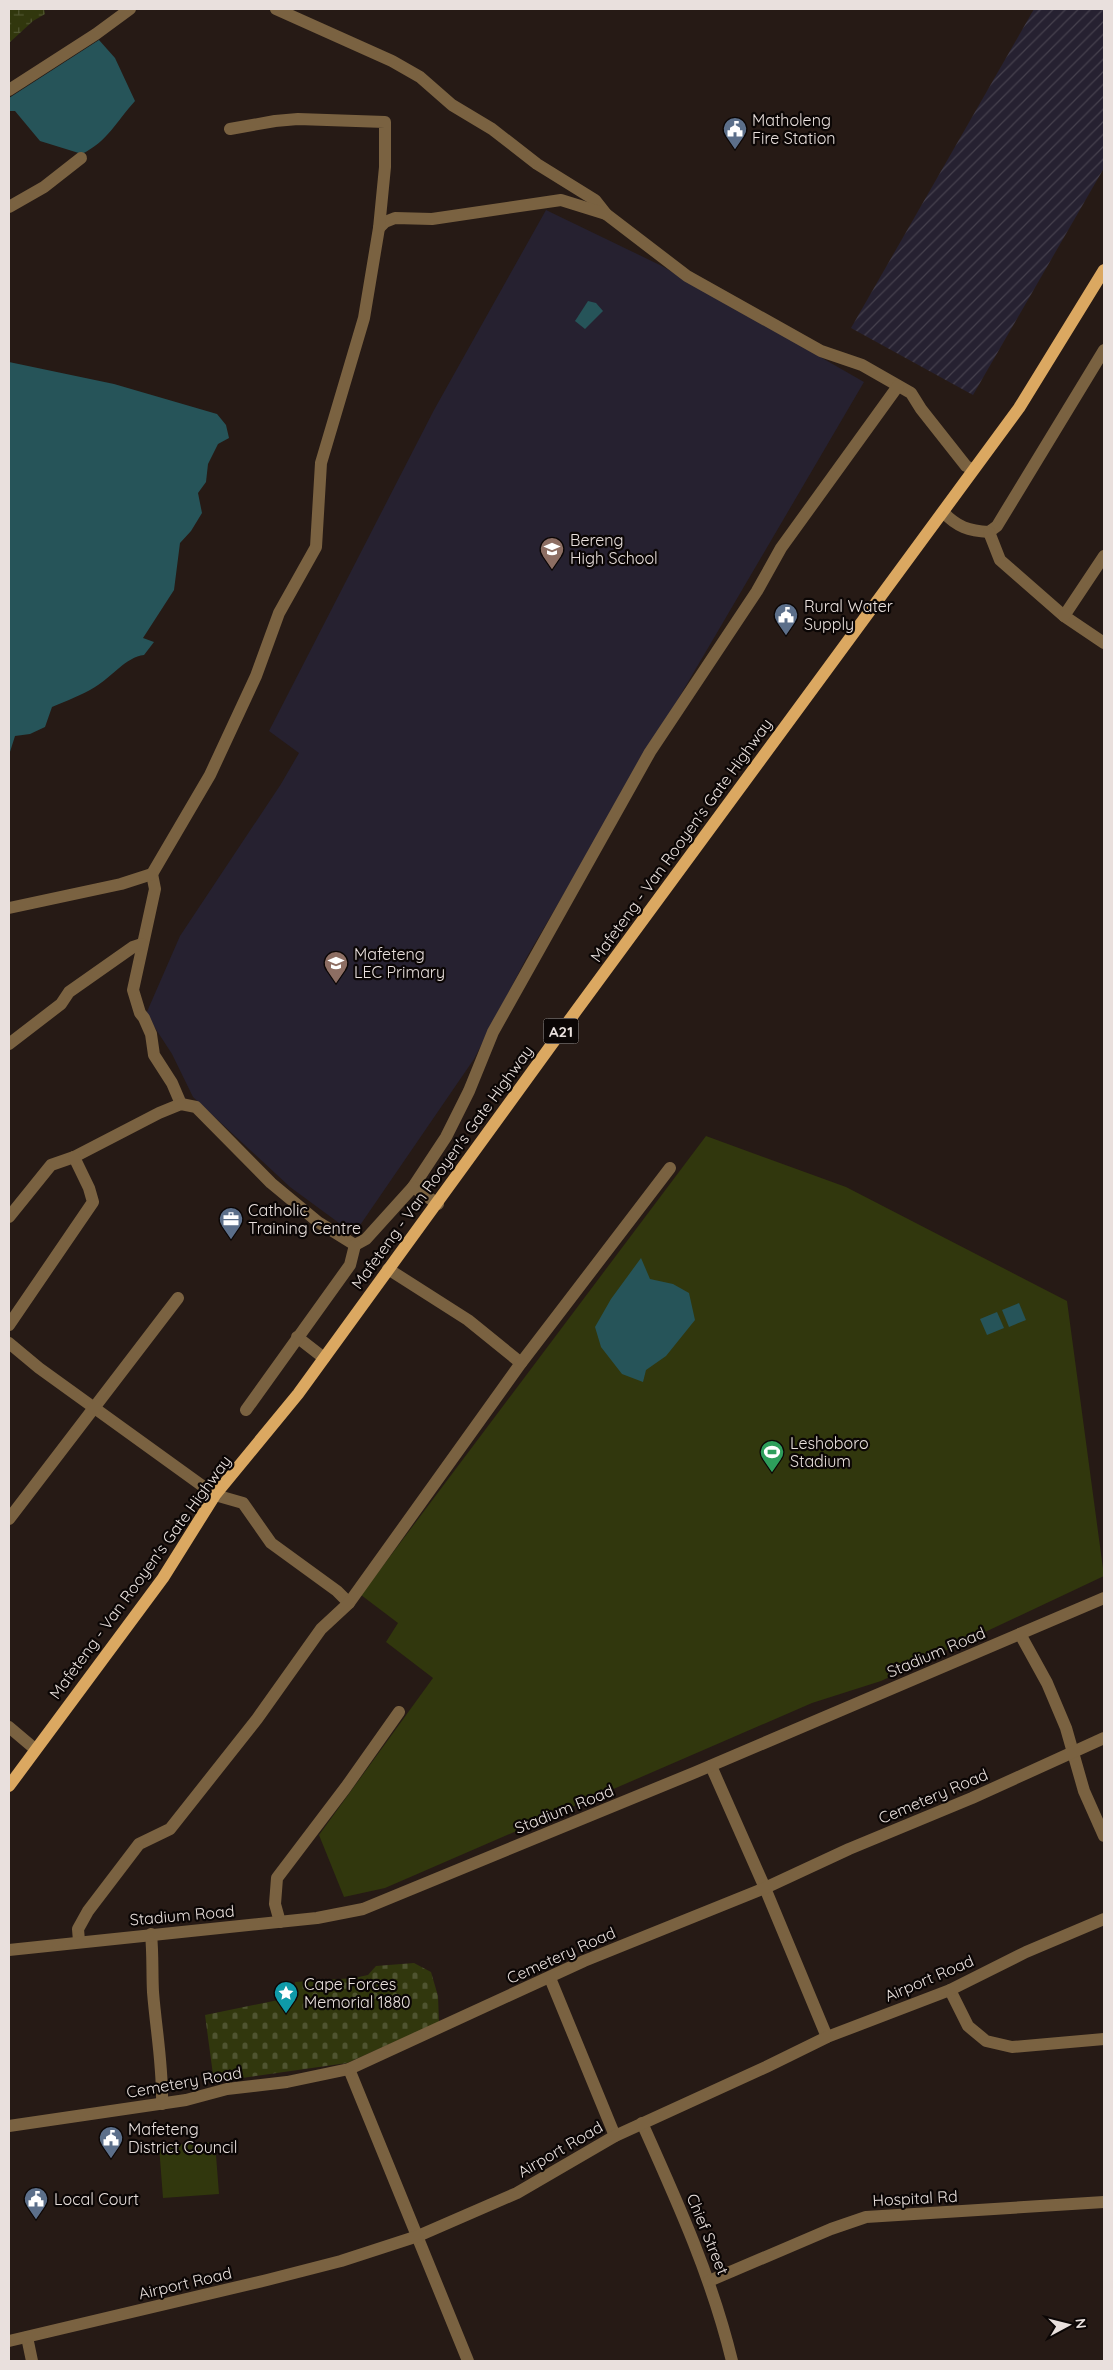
<svg xmlns="http://www.w3.org/2000/svg" width="1113" height="2370" font-family="Quicksand,sans-serif">
  <style>
    .industrial { fill: url(#industrial-furrows) }
    .education { fill: #262130 }
    .wetland { fill: url(#wetland-marsh) }
    .cemetery { fill: url(#cemetery-stones) }
    .pitch { fill: #31370d }
    .water { fill: #265459 }
    .lines { fill: none; stroke-linecap: round; stroke-linejoin: round }
    .minor { stroke: #7a6241; stroke-width: 12 }
    .major { stroke: #dba861; stroke-width: 12 }
    .labels { text-anchor: middle; dominant-baseline: central; stroke-width: 4.5; stroke-linejoin: round; paint-order: stroke }
    .shield { fill: #0b0605; stroke: #a69f9c; stroke-width: 1 }
    .shield-label { font-size: 15px; font-weight: bold; fill: #e9e0dd }
    .poi-label { font-size: 16px; fill: #e9e0dd; stroke: #0b0605; text-anchor: start }
    .street-label { font-size: 16px; fill: #e9e0dd; stroke: #0b0605 }
  </style>
  <defs>
    <pattern id="industrial-furrows" width="10" height="10" patternUnits="userSpaceOnUse" patternTransform="scale(1.25)"><rect width="10" height="10" fill="#262131"/><path d="M-1 1l2-2M0 10L10 0M9 11l2-2" fill="none" stroke="#46414e"/></pattern>
    <pattern id="wetland-marsh" width="20" height="14" patternUnits="userSpaceOnUse" patternTransform="scale(1.25)"><rect width="20" height="14" fill="#31370d"/><path d="M1 5h8M5 5V1M11 12h8M15 12V8" fill="none" stroke="#4f5430"/></pattern>
    <pattern id="cemetery-stones" width="16" height="16" patternUnits="userSpaceOnUse" patternTransform="scale(1.25)"><rect width="16" height="16" fill="#31370d"/><path d="M2 7V4a2 2 0 0 1 4 0v3zM10 15v-3a2 2 0 0 1 4 0v3z" fill="#4f5430"/></pattern>
  </defs>
  <rect width="100%" height="100%" fill="#261a15"/>
  <!-- industrial -->
  <polygon class="industrial" points="1034,9 1104,9 1104,168 973,395 851,328"/>
  <!-- education -->
  <polygon class="education" points="546,210 662,266 864,382 528,955 474,1059 354,1234 290,1187 193,1097 172,1054 146,1014 180,936 281,784 299,753 269,731 434,410"/>
  <!-- wetland -->
  <polygon class="wetland" points="9,9 44,9 45,14 33,21 9,43"/>
  <!-- cemetery -->
  <polygon class="cemetery" points="414,1963 431,1972 438,1996 439,2022 347,2063 214,2082 205,2015 293,1997 295,1982 354,1978 368,1975 376,1966"/>
  <!-- pitch -->
  <g class="pitch">
    <polygon points="706,1136 846,1187 1067,1301 1104,1576 881,1681 812,1703 385,1888 344,1897 319,1835 433,1678 386,1642 398,1623 361,1595"/>
    <polygon points="215,2142 219,2194 163,2198 159,2146"/>
  </g>
  <!-- water -->
  <g class="water">
    <path d="M99,40L115,58L135,101C116,122 108,141 82,154L40,141L15,111H9V98Z"/>
    <polygon points="588,301 596,303 603,311 585,329 575,321"/>
    <path d="M9,362L114,384L217,414L226,425L229,438L218,444L208,464L206,482L198,493L202,513L191,531L180,543L174,590L143,638L154,642L144,655C126,657 112,677 95,687C82,695 66,701 52,707L45,727L30,734L15,736L9,755Z"/>
    <polygon points="641,1258 650,1279 673,1284 689,1293 695,1320 666,1356 646,1370 643,1382 622,1374 601,1347 595,1327 611,1299"/>
    <polygon points="1019,1303 1026,1320 1009,1327 1002,1310"/>
    <polygon points="997,1312 1004,1328 987,1335 980,1319"/>
  </g>
  <g class="lines">
    <!-- minor -->
    <g class="minor">
      <polyline points="276,9 392,61 420,77 452,105 492,129 537,164 595,200 606,214 687,276 821,351 862,365 911,393 921,409 966,466 972,469"/>
      <polyline points="9,90 96,34 130,9"/>
      <polyline points="9,207 44,187 81,158"/>
      <polyline points="379,228 385,222 395,218 432,219 561,200 606,214"/>
      <path d="M943,512C957,527 969,531 989,532L997,526L1104,350"/>
      <polyline points="989,532 1000,560 1064,616 1104,643"/>
      <polyline points="1064,616 1104,556"/>
      <polyline points="152,874 155,889 133,990 140,1013 144,1018 151,1034 154,1055 172,1083 181,1104"/>
      <polyline points="9,908 121,884 152,874 210,775 256,676 279,613 316,547 321,463 364,318 379,228 385,167 385,122 298,119 275,121 230,129"/>
      <polyline points="9,1044 61,1004 69,992 133,947 142,944"/>
      <polyline points="438,1204 413,1187 446,1137 469,1091 493,1032 650,752 757,591 781,548 898,386"/>
      <polyline points="9,1217 51,1165 74,1157 159,1113 181,1104 196,1107 271,1183 318,1222 355,1245 366,1239 413,1187"/>
      <polyline points="388,1269 468,1320 521,1363"/>
      <polyline points="9,1325 93,1202 89,1188 74,1157"/>
      <polyline points="297,1337 324,1358"/>
      <polyline points="9,1343 39,1368 215,1495 243,1503 271,1543 337,1591 349,1603"/>
      <polyline points="246,1410 350,1265 355,1245"/>
      <polyline points="9,1519 178,1298"/>
      <polyline points="1020,1634 1047,1683 1066,1728 1084,1791 1104,1836"/>
      <polyline points="9,1727 35,1749"/>
      <polyline points="711,1766 765,1888 827,2037"/>
      <polyline points="280,1922 275,1904 277,1878 346,1787 399,1712"/>
      <path d="M151,1934C153,1954 152,1973 153,1992C156,2030 163,2066 162,2104"/>
      <polyline points="79,1941 78,1929 88,1911 139,1844 170,1829 257,1719 321,1629 349,1603 521,1363 670,1168"/>
      <polyline points="9,1950 317,1918 363,1909 696,1772 1104,1598"/>
      <polyline points="550,1978 615,2136"/>
      <polyline points="950,1990 968,2026 986,2041 1012,2047 1104,2039"/>
      <polyline points="349,2069 468,2361"/>
      <path d="M642,2123C677,2201 712,2278 732,2361"/>
      <polyline points="9,2126 186,2100 227,2089 287,2082 349,2069 584,1961 765,1888 849,1849 972,1798 1104,1738"/>
      <polyline points="709,2281 831,2229 866,2217 1104,2202"/>
      <polyline points="27,2337 32,2361"/>
      <polyline points="9,2341 267,2280 341,2261 418,2236 517,2193 615,2136 766,2067 827,2037 950,1990 1026,1952 1104,1919"/>
    </g>
    <!-- major -->
    <polyline class="major" points="9,1786 163,1578 215,1495 298,1394 576,1011 1019,408 1104,270"/>
  </g>
  <!-- icons -->
  <defs>
    <g id="civic-pin" transform="scale(1.25)"><path d="M0 17L-7.5 6A9.5 9.5 0 1 1 7.5 6Z" fill="#5c6f8a" stroke="#0b0605"/><path d="M-.6-6.5H3V-4.5H.6V-3L4-1V1h2V6H-6V1h2V-1L-.6-3ZM-1.2 2.5V6h2.4V2.5Z" fill="#fff"/></g>
    <g id="school-pin" transform="scale(1.25)"><path d="M0 17L-7.5 6A9.5 9.5 0 1 1 7.5 6Z" fill="#8d6e63" stroke="#0b0605"/><path d="M0-5L7-2L0 1L-7-2ZM-4 1L0 2.5L4 1V4Q0 6-4 4Z" fill="#fff"/></g>
    <g id="office-pin" transform="scale(1.25)"><path d="M0 17L-7.5 6A9.5 9.5 0 1 1 7.5 6Z" fill="#5c6f8a" stroke="#0b0605"/><path d="M-6-3h4V-5.5h4V-3h4V5H-6ZM-1-4.5V-3h2v-1.5ZM-6 0V1H6V0Z" fill="#fff"/></g>
    <g id="stadium-pin" transform="scale(1.25)"><path d="M0 17L-7.5 6A9.5 9.5 0 1 1 7.5 6Z" fill="#2e9e5b" stroke="#0b0605"/><path d="M0-5a6.5 5 0 1 0 0 10a6.5 5 0 1 0 0-10ZM-3.5-1.8h7v3.6h-7Z" fill="#fff"/></g>
    <g id="sight-pin" transform="scale(1.25)"><path d="M0 17L-7.5 6A9.5 9.5 0 1 1 7.5 6Z" fill="#0f9aa8" stroke="#0b0605"/><path d="M0-6L1.8-2.2L6-1.7L2.9 1.2L3.7 5.4L0 3.3L-3.7 5.4L-2.9 1.2L-6-1.7L-1.8-2.2Z" fill="#fff"/></g>
  </defs>
  <g fill-rule="evenodd">
    <use href="#civic-pin" x="735" y="129"/>
    <use href="#school-pin" x="552" y="549"/>
    <use href="#civic-pin" x="786" y="615"/>
    <use href="#school-pin" x="336" y="963"/>
    <use href="#office-pin" x="231" y="1219"/>
    <use href="#stadium-pin" x="772" y="1452"/>
    <use href="#sight-pin" x="286" y="1993"/>
    <use href="#civic-pin" x="111" y="2138"/>
    <use href="#civic-pin" x="36" y="2199"/>
  </g>
  <g class="labels">
    <!-- shield labels -->
    <rect class="shield" x="543.5" y="1018.5" width="35" height="25" rx="4"/>
    <g class="shield-label">
      <text x="561" y="1031">A21</text>
    </g>
    <!-- poi labels -->
    <g class="poi-label">
      <text x="752" y="120">Matholeng<tspan x="752" dy="18">Fire Station</tspan></text>
      <text x="570" y="540">Bereng<tspan x="570" dy="18">High School</tspan></text>
      <text x="804" y="606">Rural Water<tspan x="804" dy="18">Supply</tspan></text>
      <text x="354" y="954">Mafeteng<tspan x="354" dy="18">LEC Primary</tspan></text>
      <text x="248" y="1210">Catholic<tspan x="248" dy="18">Training Centre</tspan></text>
      <text x="790" y="1443">Leshoboro<tspan x="790" dy="18">Stadium</tspan></text>
      <text x="304" y="1984">Cape Forces<tspan x="304" dy="18">Memorial 1880</tspan></text>
      <text x="128" y="2129">Mafeteng<tspan x="128" dy="18">District Council</tspan></text>
      <text x="54" y="2199">Local Court</text>
    </g>
    <!-- street labels -->
    <g class="street-label">
      <text transform="translate(681 840) rotate(-54)">Mafeteng - Van Rooyen's Gate Highway</text>
      <text transform="translate(442 1167) rotate(-54)">Mafeteng - Van Rooyen's Gate Highway</text>
      <text transform="translate(140 1577) rotate(-54)">Mafeteng - Van Rooyen's Gate Highway</text>
      <text transform="translate(936 1652) rotate(-23)">Stadium Road</text>
      <text transform="translate(933 1796) rotate(-23)">Cemetery Road</text>
      <text transform="translate(564 1809) rotate(-22)">Stadium Road</text>
      <text transform="translate(182 1915) rotate(-5)">Stadium Road</text>
      <text transform="translate(561 1955) rotate(-24)">Cemetery Road</text>
      <text transform="translate(929 1978) rotate(-23)">Airport Road</text>
      <text transform="translate(184 2082) rotate(-10)">Cemetery Road</text>
      <text transform="translate(560 2149) rotate(-30)">Airport Road</text>
      <text transform="translate(915 2198) rotate(-3)">Hospital Rd</text>
      <text transform="translate(708 2234) rotate(68)">Chief Street</text>
      <text transform="translate(185 2283) rotate(-13)">Airport Road</text>
    </g>
  </g>
  <!-- border -->
  <rect width="1113" height="2370" fill="none" stroke="#e9e0dd" stroke-width="20"/>
  <!-- north arrow -->
  <g transform="translate(1068 2325) rotate(83)" stroke="#0b0605" stroke-width="4" paint-order="stroke">
  <path d="M0-4L9 19L0 12L-9 19Z" fill="#e9e0dd"/>
  <text y="-8" font-size="14" font-weight="bold" text-anchor="middle" fill="#e9e0dd">N</text>
  </g>
</svg>
